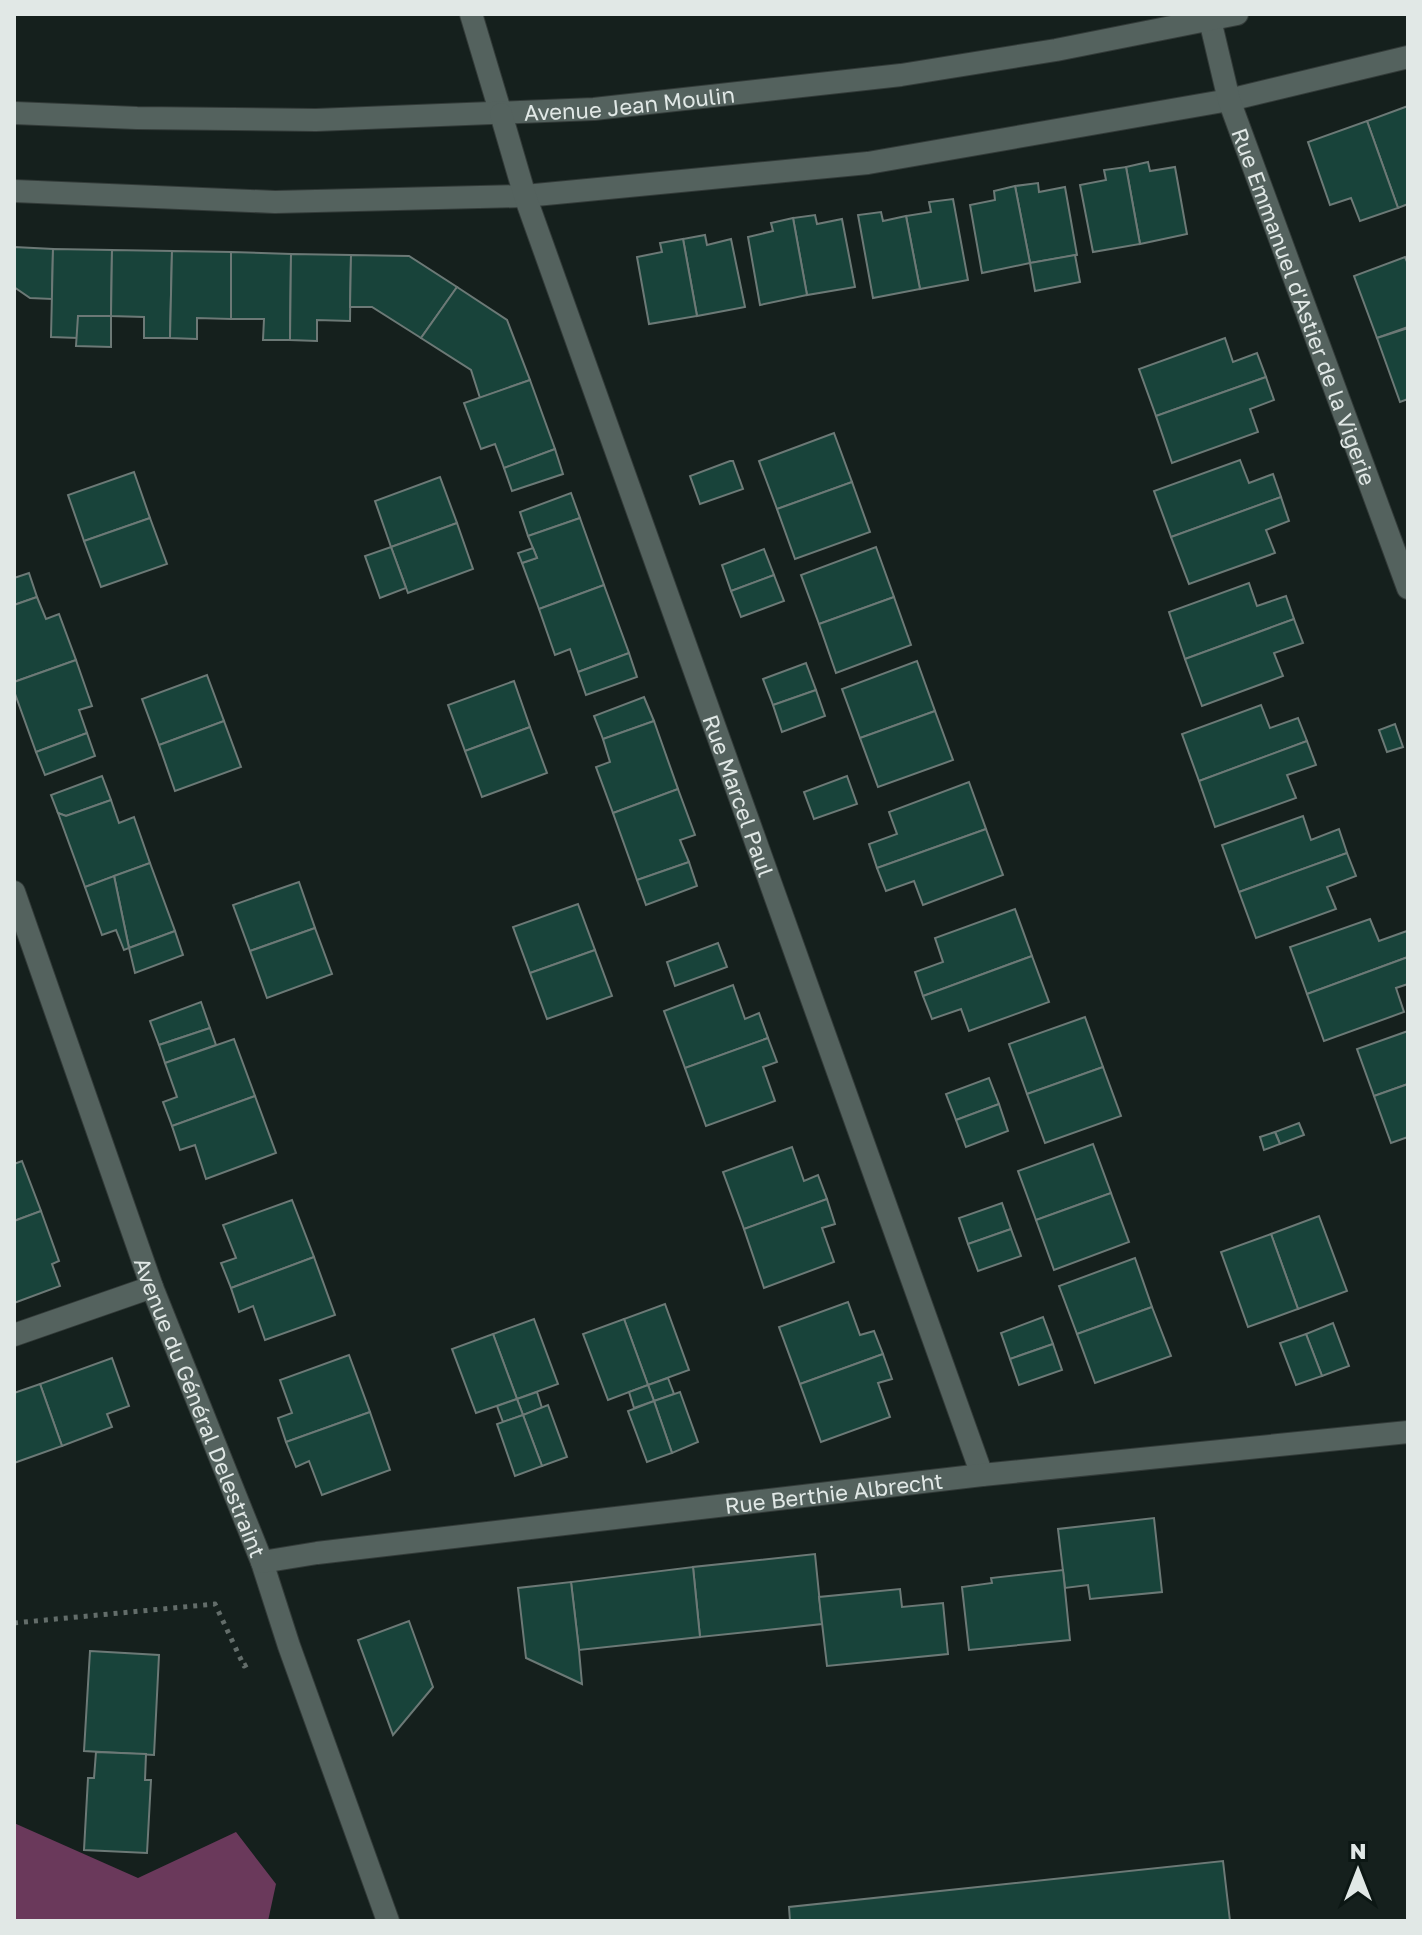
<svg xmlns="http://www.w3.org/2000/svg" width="1422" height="1935" font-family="'Golos Text',sans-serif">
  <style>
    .forest { fill: #6a395b }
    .building { fill: #18433a; stroke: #6c7976; stroke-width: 2 }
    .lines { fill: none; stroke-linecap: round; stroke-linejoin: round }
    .service-casing { stroke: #333b39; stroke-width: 24 }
    .minor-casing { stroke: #333b39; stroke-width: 24 }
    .path { stroke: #636d6a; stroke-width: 5; stroke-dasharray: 4 6; stroke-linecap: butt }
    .service { stroke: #54625e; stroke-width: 22 }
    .minor { stroke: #54625e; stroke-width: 22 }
    .labels { text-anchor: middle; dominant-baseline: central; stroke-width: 6; stroke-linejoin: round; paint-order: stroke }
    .street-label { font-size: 22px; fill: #e1e8e6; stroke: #0c1714 }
  </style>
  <rect width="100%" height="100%" fill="#15201d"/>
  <!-- forest -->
  <polygon class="forest" points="14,1823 138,1878 236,1832 276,1884 268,1921 14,1921"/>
  <!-- building -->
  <g class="building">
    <polygon points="1408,106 1408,204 1398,208 1367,121"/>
    <polygon points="1367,121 1398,208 1360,221 1351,198 1330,205 1308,142"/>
    <polygon points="1148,162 1150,171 1175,167 1187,234 1140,244 1126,167"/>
    <polygon points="1126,167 1140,244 1093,252 1080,185 1106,180 1104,170"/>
    <polygon points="1038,183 1039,192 1065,187 1077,255 1030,263 1015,186"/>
    <polygon points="1015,186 1030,263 982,273 970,205 995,200 994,191"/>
    <polygon points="953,199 968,280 920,289 906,216 931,212 929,202"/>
    <polygon points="881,212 883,221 906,216 920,289 873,298 858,215"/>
    <polygon points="815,215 817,224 842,219 855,287 807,295 793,218"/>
    <polygon points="793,218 807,295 760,305 748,237 773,231 771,223"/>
    <polygon points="705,235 707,245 731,239 745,307 697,316 683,239"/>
    <polygon points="683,239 697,316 649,324 637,257 662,252 660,243"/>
    <polygon points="14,247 53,249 52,299 30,298 14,287"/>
    <polygon points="53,249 112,250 111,316 78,316 78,338 51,337"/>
    <polygon points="112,250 172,251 170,338 144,338 144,317 111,316"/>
    <polygon points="172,251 231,252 231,319 197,318 197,339 170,338"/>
    <polygon points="231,252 291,254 290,340 263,340 264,319 231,319"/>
    <polygon points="291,254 351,255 350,321 317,320 317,341 290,340"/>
    <polygon points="351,255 409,256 457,287 421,338 372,307 350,307"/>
    <polygon points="1075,255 1080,282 1035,291 1030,263"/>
    <polygon points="1405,257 1408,264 1408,327 1377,338 1354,276"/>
    <polygon points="457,287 507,320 530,380 480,398 471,370 421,338"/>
    <polygon points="78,316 111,316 111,347 76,346"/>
    <polygon points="1408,328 1408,399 1400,402 1377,338"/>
    <polygon points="1225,338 1233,362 1257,353 1266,377 1156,416 1139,369"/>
    <polygon points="1266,377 1274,400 1250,409 1258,432 1172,463 1156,416"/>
    <polygon points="530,380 555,449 504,468 495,444 481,449 464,403"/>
    <polygon points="834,433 852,482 777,509 759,461"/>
    <polygon points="555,449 563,474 512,491 504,468"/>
    <polygon points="1240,460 1249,483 1273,474 1281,497 1171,537 1154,491"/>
    <polygon points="730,461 733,461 743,489 700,504 690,476"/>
    <polygon points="134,472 150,518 84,541 68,495"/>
    <polygon points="440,477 457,523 391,547 375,501"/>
    <polygon points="852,482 870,532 795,559 777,509"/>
    <polygon points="571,493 580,518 528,536 520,512"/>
    <polygon points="1281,497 1289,521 1266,530 1275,553 1189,584 1171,537"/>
    <polygon points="150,518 167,564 101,587 84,541"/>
    <polygon points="580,518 604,585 539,609 522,563 537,558 528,536"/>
    <polygon points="457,523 473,569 408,593 391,547"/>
    <polygon points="391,547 406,588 380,598 365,556"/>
    <polygon points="876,547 894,597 819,624 801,575"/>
    <polygon points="533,548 537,558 522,563 518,553"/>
    <polygon points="764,549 774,575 731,591 722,565"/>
    <polygon points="29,573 37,597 14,605 14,578"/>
    <polygon points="774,575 784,601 741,617 731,591"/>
    <polygon points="1249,583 1257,606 1286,596 1294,619 1185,659 1169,612"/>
    <polygon points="604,585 629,653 578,672 570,649 555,655 539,609"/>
    <polygon points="37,597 46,619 59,614 76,660 14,682 14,605"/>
    <polygon points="894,597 911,645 836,673 819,624"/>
    <polygon points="1294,619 1303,643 1274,653 1283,676 1202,706 1185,659"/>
    <polygon points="629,653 637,677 586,695 578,672"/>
    <polygon points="76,660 92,706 79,710 87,733 36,752 14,691 14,682"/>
    <polygon points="917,661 935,711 860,738 842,689"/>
    <polygon points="806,663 816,690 773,705 763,679"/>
    <polygon points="207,675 224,721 159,745 142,699"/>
    <polygon points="514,681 530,727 465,751 448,705"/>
    <polygon points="816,690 825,716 782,732 773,705"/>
    <polygon points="644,697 654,721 603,739 594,716"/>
    <polygon points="1261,705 1270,728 1298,718 1307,741 1199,781 1182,734"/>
    <polygon points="935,711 953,760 878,787 860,738"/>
    <polygon points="224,721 241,767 175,791 159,745"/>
    <polygon points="654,721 678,789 613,813 596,767 610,762 603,739"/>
    <polygon points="1395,724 1403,747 1387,752 1379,730"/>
    <polygon points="530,727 547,773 482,797 465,751"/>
    <polygon points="87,733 95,756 45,775 36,752"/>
    <polygon points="1307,741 1316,765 1287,775 1296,798 1215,827 1199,781"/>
    <polygon points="102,776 111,800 66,816 58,813 51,795"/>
    <polygon points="847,776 857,804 814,819 804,792"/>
    <polygon points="969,782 986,829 877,868 869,844 897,834 889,812"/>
    <polygon points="678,789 695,835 680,840 689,862 637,880 613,813"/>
    <polygon points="111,800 119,823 134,817 150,863 85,887 58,813 66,816"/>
    <polygon points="1303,816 1311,840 1339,829 1347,853 1239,892 1222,845"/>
    <polygon points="986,829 1003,875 923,905 914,881 886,891 877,868"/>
    <polygon points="1347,853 1356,876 1327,887 1336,909 1256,938 1239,892"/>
    <polygon points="689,862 697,886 646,905 637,880"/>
    <polygon points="150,863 175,931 129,948 114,876"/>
    <polygon points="114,876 129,948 124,950 116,930 102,935 85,887"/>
    <polygon points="299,882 315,928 250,951 233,905"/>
    <polygon points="578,904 595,950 530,973 513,927"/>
    <polygon points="1015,909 1032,956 923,996 915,972 943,962 935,938"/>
    <polygon points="1370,919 1379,941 1407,931 1408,957 1307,994 1290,947"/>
    <polygon points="315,928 332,974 267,998 250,951"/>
    <polygon points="175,931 183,955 135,973 129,948"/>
    <polygon points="718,943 727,967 675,986 667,962"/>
    <polygon points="595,950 612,996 547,1019 530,973"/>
    <polygon points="1032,956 1049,1002 969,1031 961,1009 932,1019 923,996"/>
    <polygon points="1408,957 1408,984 1396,988 1404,1012 1324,1041 1307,994"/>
    <polygon points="733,985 745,1019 759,1013 768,1038 685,1068 664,1011"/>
    <polygon points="201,1002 210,1028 159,1045 150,1021"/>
    <polygon points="1085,1017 1103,1067 1027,1094 1009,1044"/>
    <polygon points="210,1028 216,1045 165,1063 159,1045"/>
    <polygon points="1408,1031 1408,1084 1374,1096 1357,1049"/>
    <polygon points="768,1038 777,1062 763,1067 775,1101 706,1126 685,1068"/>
    <polygon points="234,1039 255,1096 172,1126 163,1102 177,1097 165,1063"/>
    <polygon points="1103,1067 1121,1116 1045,1143 1027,1094"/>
    <polygon points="989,1078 999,1104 956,1120 946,1094"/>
    <polygon points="1408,1084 1408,1137 1391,1143 1374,1096"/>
    <polygon points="255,1096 276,1153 206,1179 195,1145 180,1150 172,1126"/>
    <polygon points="999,1104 1008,1131 966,1147 956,1120"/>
    <polygon points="1299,1123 1304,1135 1280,1144 1275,1132"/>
    <polygon points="1275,1132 1280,1144 1264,1150 1260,1137"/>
    <polygon points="1093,1144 1111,1193 1036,1220 1018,1171"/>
    <polygon points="792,1147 804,1181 818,1175 827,1199 744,1229 723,1172"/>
    <polygon points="22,1161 41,1211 14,1221 14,1164"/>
    <polygon points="1111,1193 1129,1242 1054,1270 1036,1220"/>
    <polygon points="827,1199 835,1224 822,1228 834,1262 764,1288 744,1229"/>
    <polygon points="292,1200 314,1257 231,1288 221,1263 236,1258 223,1225"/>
    <polygon points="1002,1203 1011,1229 968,1244 959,1218"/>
    <polygon points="41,1211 59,1261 52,1264 60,1286 14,1303 14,1221"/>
    <polygon points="1319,1216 1347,1291 1298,1309 1271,1234"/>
    <polygon points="1011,1229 1021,1256 978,1271 968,1244"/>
    <polygon points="1271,1234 1298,1309 1248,1327 1221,1252"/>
    <polygon points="314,1257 335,1315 265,1340 253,1306 239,1312 231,1288"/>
    <polygon points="1135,1258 1152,1307 1077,1334 1059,1286"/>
    <polygon points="848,1302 860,1335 874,1331 883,1354 800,1384 779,1327"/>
    <polygon points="665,1304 689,1370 648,1385 624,1319"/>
    <polygon points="1152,1307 1171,1356 1095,1383 1077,1334"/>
    <polygon points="1043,1317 1053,1344 1010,1359 1001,1333"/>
    <polygon points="534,1319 558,1384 517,1399 493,1334"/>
    <polygon points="624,1319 648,1385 608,1400 583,1334"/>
    <polygon points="1333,1323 1349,1366 1322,1376 1306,1334"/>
    <polygon points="493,1334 517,1399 476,1413 452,1349"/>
    <polygon points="1306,1334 1322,1376 1296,1385 1280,1343"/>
    <polygon points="1053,1344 1062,1370 1019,1385 1010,1359"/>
    <polygon points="883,1354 892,1379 878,1383 890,1417 821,1442 800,1384"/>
    <polygon points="349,1355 370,1412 286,1442 278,1418 292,1413 280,1380"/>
    <polygon points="112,1358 129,1406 107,1414 112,1427 62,1446 40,1384"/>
    <polygon points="668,1378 674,1394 654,1401 648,1385"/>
    <polygon points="40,1384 62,1446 14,1463 14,1393"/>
    <polygon points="648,1385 654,1401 634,1408 629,1392"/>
    <polygon points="537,1392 542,1408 523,1415 517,1399"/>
    <polygon points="680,1392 698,1442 672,1453 654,1401"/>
    <polygon points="517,1399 523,1415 503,1422 497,1406"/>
    <polygon points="654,1401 672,1453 647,1462 628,1411"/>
    <polygon points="548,1405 567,1457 542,1466 523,1415"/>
    <polygon points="370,1412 390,1470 322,1495 309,1461 296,1467 286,1442"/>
    <polygon points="523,1415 542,1466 515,1476 497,1424"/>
    <polygon points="1154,1518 1162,1592 1090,1599 1088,1585 1065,1588 1058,1529"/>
    <polygon points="815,1554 822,1624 700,1637 693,1567"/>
    <polygon points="693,1567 700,1637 579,1650 571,1582"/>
    <polygon points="1063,1570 1070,1640 969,1650 962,1587 992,1583 991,1578"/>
    <polygon points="571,1582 579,1650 582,1684 526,1658 518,1588"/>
    <polygon points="900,1589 902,1607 943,1603 948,1654 827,1666 819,1597"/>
    <polygon points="409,1621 433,1687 393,1735 358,1640"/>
    <polygon points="90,1651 159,1655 154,1755 84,1751"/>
    <polygon points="96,1752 146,1754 145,1780 151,1780 147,1853 84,1850 88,1778 94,1778"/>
    <polygon points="1223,1861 1230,1921 790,1921 789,1907"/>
  </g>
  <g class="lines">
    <!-- service casing -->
    <g class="service-casing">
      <g id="service">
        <polyline points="471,14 501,114"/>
        <polyline points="14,191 275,202 525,196 868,163 1229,100 1408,57"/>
      </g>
    </g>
    <!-- minor casing -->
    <g class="minor-casing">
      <g id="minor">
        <path id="s1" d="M1210,20L1229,100L1408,588"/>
        <path id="s2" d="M14,113L137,118L316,120L594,109L901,75L1056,50L1237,14"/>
        <path id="s3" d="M501,114L525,196L982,1475"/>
        <path id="s4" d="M14,892L152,1287L262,1562L289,1646L388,1921"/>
        <polyline points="14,1335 152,1287"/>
        <path id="s5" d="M262,1562L317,1553L982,1475L1408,1432"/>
      </g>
    </g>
    <!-- path -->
    <polyline class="path" points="14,1623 215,1604 244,1666 252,1662"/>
    <!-- service -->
    <use href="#service" class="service"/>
    <!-- minor -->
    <use href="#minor" class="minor"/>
  </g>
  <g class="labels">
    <!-- street labels -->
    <g class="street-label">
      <text stroke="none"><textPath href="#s2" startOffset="616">Avenue Jean Moulin</textPath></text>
      <text stroke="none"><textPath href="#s1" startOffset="302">Rue Emmanuel d'Astier de la Vigerie</textPath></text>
      <text stroke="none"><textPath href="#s3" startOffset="722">Rue Marcel Paul</textPath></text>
      <text stroke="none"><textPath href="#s4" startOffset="548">Avenue du Général Delestraint</textPath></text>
      <text stroke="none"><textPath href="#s5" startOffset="576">Rue Berthie Albrecht</textPath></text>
    </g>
  </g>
  <!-- border -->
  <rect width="1422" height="1935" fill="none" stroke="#e1e8e6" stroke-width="32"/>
  <!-- north arrow -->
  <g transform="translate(1358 1871)" stroke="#0c1714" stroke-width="6" paint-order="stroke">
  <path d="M0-6L14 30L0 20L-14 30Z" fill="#e1e8e6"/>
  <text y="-12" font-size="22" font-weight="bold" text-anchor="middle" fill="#e1e8e6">N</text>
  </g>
</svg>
